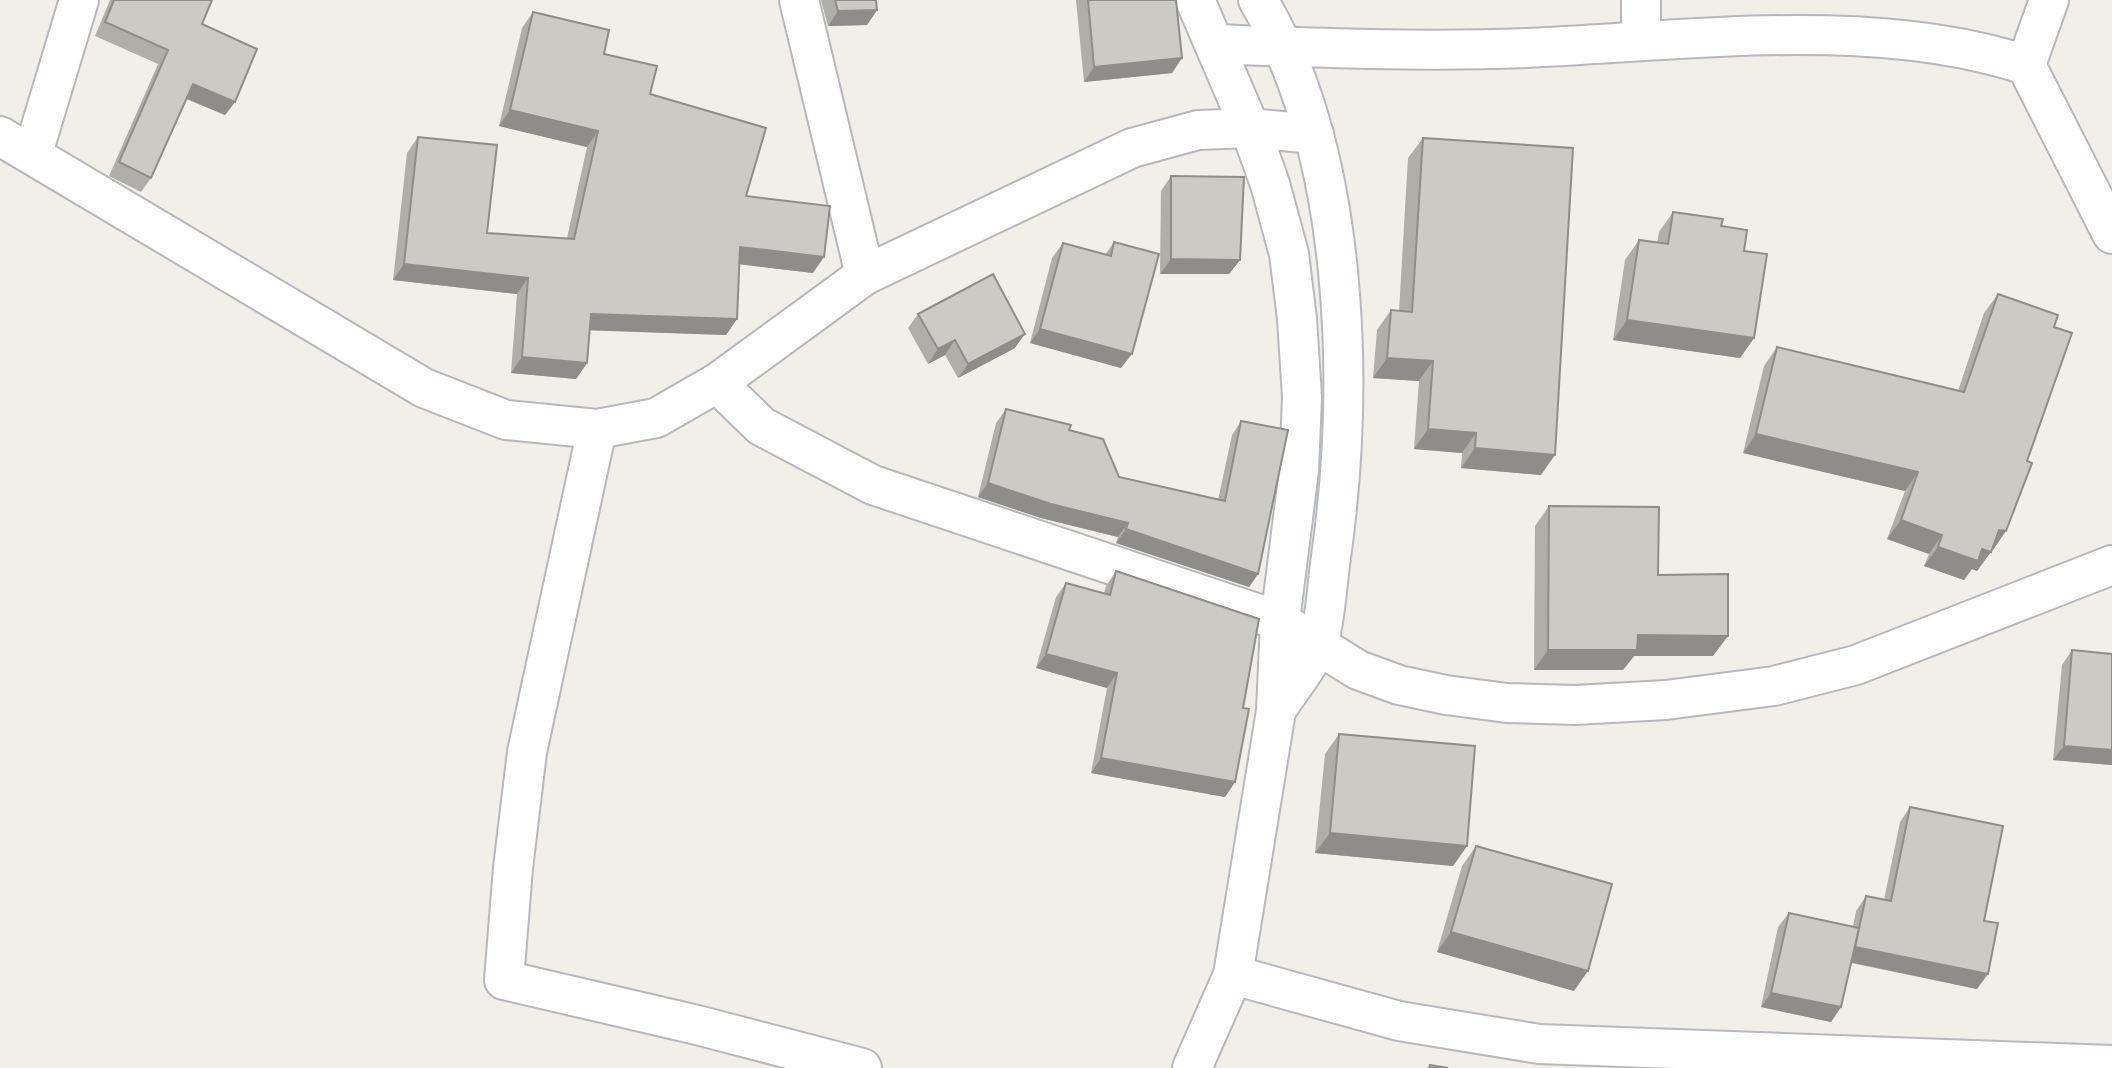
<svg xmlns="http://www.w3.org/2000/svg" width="2112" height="1068" font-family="'Nunito Sans',sans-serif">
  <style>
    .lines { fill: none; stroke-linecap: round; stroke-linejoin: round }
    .minor-casing { stroke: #b5b8bc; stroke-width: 42 }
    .secondary-casing { stroke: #b6babf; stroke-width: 42 }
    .minor { stroke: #fff; stroke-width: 38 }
    .secondary { stroke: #fff; stroke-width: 38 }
    .wall { fill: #afaea9 }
    .shaded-wall { fill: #8f8d8a }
    .building { fill: #cccac5; stroke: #8f8d8a; stroke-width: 2 }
  </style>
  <rect width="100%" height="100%" fill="#f1efe8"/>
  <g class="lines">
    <!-- minor casing -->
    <g class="minor-casing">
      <g id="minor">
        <polyline points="799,0 865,275"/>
        <polyline points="1641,0 1641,40"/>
        <path d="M1214,44C1317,48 1423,52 1526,48C1686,41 1873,15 2026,65L2112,234"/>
        <polyline points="2026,65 2049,0"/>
        <polyline points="0,136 424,388 506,420 597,429 656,418 717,383 865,275 1132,148 1198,130 1250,128 1314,134"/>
        <polyline points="33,153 79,0"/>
        <polyline points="717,383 761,426 873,485 1280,621 1358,670 1399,685 1446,695 1507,703 1575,705 1666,700 1774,686 1856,665 2112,565"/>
        <polyline points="597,429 527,752 513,868 504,980 697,1025 862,1068"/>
        <polyline points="1192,1068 1233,975"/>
      </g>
    </g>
    <!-- secondary casing -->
    <g class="secondary-casing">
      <g id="secondary">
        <polyline points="1195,0 1250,128 1270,184 1289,254 1297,319 1302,397 1299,470 1280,621 1276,711 1233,975 1399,1021 1539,1044 2112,1065"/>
        <path d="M1258,0C1350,152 1355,386 1331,557C1327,584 1326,615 1319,641C1313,661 1289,690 1277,709"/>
      </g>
    </g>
    <!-- minor -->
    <use href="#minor" class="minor"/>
    <!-- secondary -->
    <use href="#secondary" class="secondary"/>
  </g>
  <!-- wall -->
  <g class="wall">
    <polygon points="110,0 212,0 202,24 235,102 225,115 186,99 151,178 141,192 109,176 158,64 95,36"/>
    <polygon points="821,0 876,0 877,10 867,25 828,26"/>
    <polygon points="1076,0 1176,0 1182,58 1172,73 1084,82"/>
    <polygon points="533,12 604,54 650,94 746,196 813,273 739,264 737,319 726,335 590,330 587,363 576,379 511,373 517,294 393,280 407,153 418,137 487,233 567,238 587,147 499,126 522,28"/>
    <polygon points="1423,138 1541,475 1461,468 1462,453 1414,449 1419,381 1373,378 1377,330 1391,310 1399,311 1408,158"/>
    <polygon points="1171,176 1240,260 1229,274 1160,274 1161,191"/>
    <polygon points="1673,212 1721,226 1744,251 1754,338 1740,358 1613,340 1625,260 1639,240 1657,243 1659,232"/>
    <polygon points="1114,242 1121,368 1030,343 1052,258 1063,243 1105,255"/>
    <polygon points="1998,294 1993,550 1991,550 1977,571 1972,569 1964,580 1924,566 1929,554 1887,539 1905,491 1743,453 1764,366 1777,347 1958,391 1984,313"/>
    <polygon points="918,314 1015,348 958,378 945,355 928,364 908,328"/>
    <polygon points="1006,409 1069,430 1119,477 1218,500 1232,435 1241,421 1258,574 1249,587 1116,543 1118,537 1041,518 978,497 996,423"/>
    <polygon points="1549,506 1658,575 1713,656 1634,656 1623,670 1534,670 1535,526"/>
    <polygon points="1116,571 1243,708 1235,782 1225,797 1091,773 1107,688 1036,668 1056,597 1066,583 1104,594 1106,586"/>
    <polygon points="2072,650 2112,654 2112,765 2053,760 2062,665"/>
    <polygon points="1339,734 1467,846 1453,866 1315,853 1325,754"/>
    <polygon points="1910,807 1984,921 1977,989 1851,963 1841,1007 1831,1022 1761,1007 1778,927 1789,913 1853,926 1856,911 1866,896 1884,900 1900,822"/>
    <polygon points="1476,846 1574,991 1437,952 1462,866"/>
  </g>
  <!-- shaded-wall -->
  <g class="shaded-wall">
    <polygon points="877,10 867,25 828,26 838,11"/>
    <polygon points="1182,58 1172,73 1084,82 1094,67"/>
    <polygon points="193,84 235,102 225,115 183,97"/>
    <polygon points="510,110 598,131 587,147 499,126"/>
    <polygon points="740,247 824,257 813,273 729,263"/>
    <polygon points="1171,259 1240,260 1229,274 1160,274"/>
    <polygon points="404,264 528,278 517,294 393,280"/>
    <polygon points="591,314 737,319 726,335 580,330"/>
    <polygon points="1627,320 1754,338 1740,358 1613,340"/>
    <polygon points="1040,329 1132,354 1121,368 1030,343"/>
    <polygon points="1025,334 1015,348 958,378 968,364"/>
    <polygon points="955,340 945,355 928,364 938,349"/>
    <polygon points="522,357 587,363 576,379 511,373"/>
    <polygon points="1387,358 1433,361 1419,381 1373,378"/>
    <polygon points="1428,429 1476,433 1462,453 1414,449"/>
    <polygon points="1756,434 1918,472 1905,491 1743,453"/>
    <polygon points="1475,448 1555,455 1541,475 1461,468"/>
    <polygon points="988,483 1128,523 1118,537 1041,518 978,497"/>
    <polygon points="1901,520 1942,535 1929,554 1887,539"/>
    <polygon points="1126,529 1258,574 1249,587 1116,543"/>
    <polygon points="1999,530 2006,531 1993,550 1986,549"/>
    <polygon points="1938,547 1982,549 1991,552 1977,571 1972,569 1964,580 1924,566"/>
    <polygon points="1638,635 1728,636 1713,656 1634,656 1623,670 1534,670 1548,650"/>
    <polygon points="1046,654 1117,673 1107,688 1036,668"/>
    <polygon points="2064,746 2112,750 2112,765 2053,760"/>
    <polygon points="1101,758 1235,782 1225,797 1091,773"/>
    <polygon points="1330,833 1467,846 1453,866 1315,853"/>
    <polygon points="1451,932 1588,971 1574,991 1437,952"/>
    <polygon points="1855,947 1988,974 1977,989 1845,961"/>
    <polygon points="1771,993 1841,1007 1831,1022 1761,1007"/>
  </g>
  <!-- building -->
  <g class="building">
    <polygon points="114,0 212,0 202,24 257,49 235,102 193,84 151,178 119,162 168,50 105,22"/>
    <polygon points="835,0 876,0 877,10 838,11"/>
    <polygon points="1088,0 1176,0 1182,58 1094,67"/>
    <polygon points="533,12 609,30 604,54 657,66 650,94 766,128 746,196 830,206 824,257 740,247 737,319 591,314 587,363 522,357 528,278 404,264 418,137 497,145 487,233 574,239 598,131 510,110"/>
    <polygon points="1423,138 1573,148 1555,455 1475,448 1476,433 1428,429 1433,361 1387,358 1391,310 1412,312"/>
    <polygon points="1171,176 1244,177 1240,260 1171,259"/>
    <polygon points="1673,212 1723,219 1721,226 1747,230 1744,251 1767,254 1754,338 1627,320 1639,240 1668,244"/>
    <polygon points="1114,242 1159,254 1132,354 1040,329 1063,243 1111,256"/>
    <polygon points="993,274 1025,334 968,364 955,340 938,349 918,314"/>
    <polygon points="1998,294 2058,315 2054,327 2072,333 2027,461 2032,463 2006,531 1999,530 1991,552 1982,549 1978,561 1938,547 1942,535 1901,520 1918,472 1756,434 1777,347 1964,392"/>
    <polygon points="1006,409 1071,425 1069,430 1103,439 1119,477 1225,501 1241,421 1288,430 1258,574 1126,529 1128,523 1051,504 988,483"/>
    <polygon points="1549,506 1659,507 1658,575 1728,574 1728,636 1638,635 1637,650 1548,650"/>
    <polygon points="1116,571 1259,619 1243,708 1249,709 1235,782 1101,758 1117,673 1046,654 1066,583 1110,595"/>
    <polygon points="2072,650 2112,654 2112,750 2064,746"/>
    <polygon points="1339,734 1475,746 1467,846 1330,833"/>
    <polygon points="1910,807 2003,826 1984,921 1998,923 1988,974 1855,947 1866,896 1891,901"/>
    <polygon points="1476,846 1612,884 1588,971 1451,932"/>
    <polygon points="1789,913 1859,928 1841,1007 1771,993"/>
    <polygon points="1430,1065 1448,1068 1429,1068"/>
  </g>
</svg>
